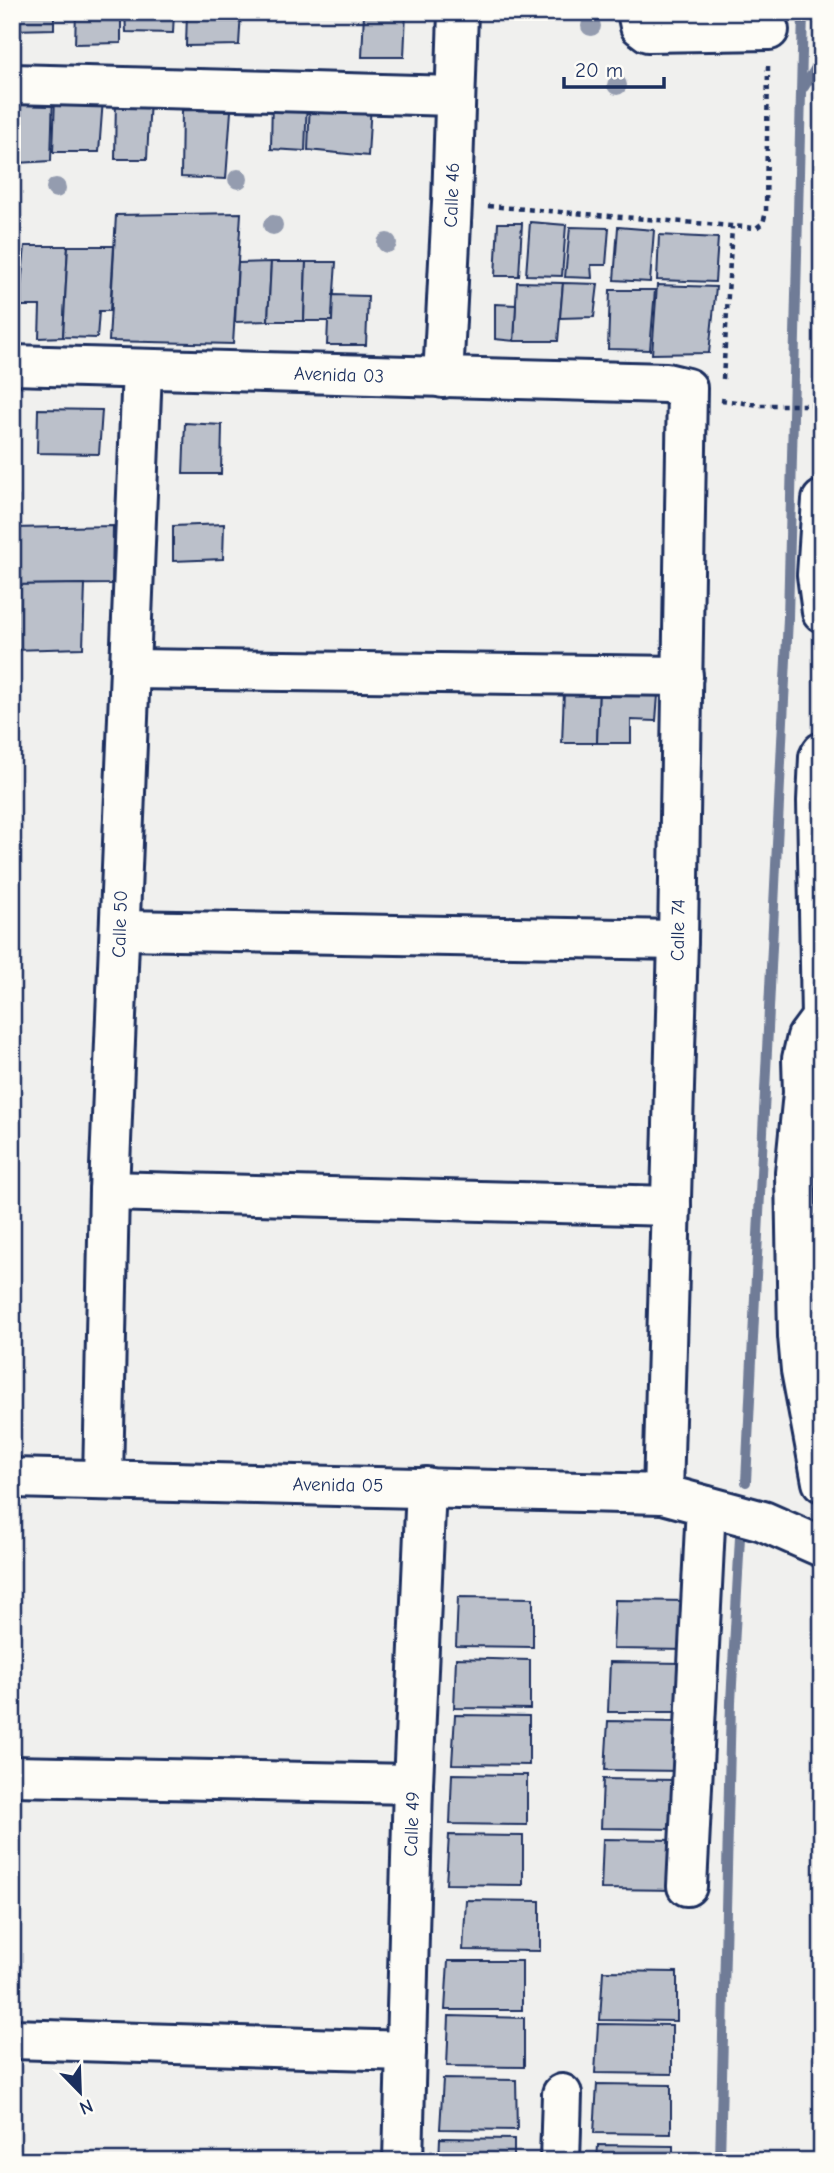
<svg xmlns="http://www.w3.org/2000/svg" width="834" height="2173" font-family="'Comic Neue',sans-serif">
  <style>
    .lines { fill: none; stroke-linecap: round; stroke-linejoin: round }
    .stream { stroke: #6f7b97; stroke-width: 10 }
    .building { fill: #bbc0ca; stroke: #1b2f5e; stroke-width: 2 }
    .street-casing { stroke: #1b2f5e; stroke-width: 44 }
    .path { stroke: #1b2f5e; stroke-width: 4.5; stroke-dasharray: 5 5; stroke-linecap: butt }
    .street { stroke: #fdfcf7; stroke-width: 38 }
    .tree { fill: #949caf }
    .labels { text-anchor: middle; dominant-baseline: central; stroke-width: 5; stroke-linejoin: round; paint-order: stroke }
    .street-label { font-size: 19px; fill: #1b2f5e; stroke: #fdfcf7 }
  </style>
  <rect width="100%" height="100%" fill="#f0f0ee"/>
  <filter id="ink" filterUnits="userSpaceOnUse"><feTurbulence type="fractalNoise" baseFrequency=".0143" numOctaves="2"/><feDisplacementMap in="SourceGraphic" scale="14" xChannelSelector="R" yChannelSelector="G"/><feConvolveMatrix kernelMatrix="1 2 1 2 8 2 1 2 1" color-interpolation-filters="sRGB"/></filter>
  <g filter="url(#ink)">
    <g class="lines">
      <!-- stream -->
      <g class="stream">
        <polyline points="804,87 822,58"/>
        <polyline points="746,1482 788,618 803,12"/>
        <polyline points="720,2161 731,1702 740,1537"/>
      </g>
    </g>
    <!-- building -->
    <g class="building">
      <polygon points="12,12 54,12 54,29 12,30"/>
      <polygon points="76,12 121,12 121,43 75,44"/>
      <polygon points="125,12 174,12 173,33 126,32"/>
      <polygon points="187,12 241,12 239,45 186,46"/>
      <polygon points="364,12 406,12 404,57 362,57"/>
      <polygon points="20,90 53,92 51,161 18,163"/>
      <polygon points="116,97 150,98 147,159 115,159"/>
      <polygon points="55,98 103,99 99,152 53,152"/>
      <polygon points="272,98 307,99 305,151 271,149"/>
      <polygon points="310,99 371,103 368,156 308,150"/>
      <polygon points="182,110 231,111 226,179 181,177"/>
      <polygon points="241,213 233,344 109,341 116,215"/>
      <polygon points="530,222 566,225 562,276 526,275"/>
      <polygon points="498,223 522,223 519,276 495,276"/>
      <polygon points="570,227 609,228 606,265 591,265 592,278 565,277"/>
      <polygon points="618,227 654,230 650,282 614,280"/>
      <polygon points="659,235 718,238 715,282 657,280"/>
      <polygon points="25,246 68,246 63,337 39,338 40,306 19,306"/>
      <polygon points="68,246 114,246 110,311 99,311 97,338 63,337"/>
      <polygon points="271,262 268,321 235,322 238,263"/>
      <polygon points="271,262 306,262 304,321 268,321"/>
      <polygon points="306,262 336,262 332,321 304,321"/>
      <polygon points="517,282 563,283 558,341 514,341"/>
      <polygon points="563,283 598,284 594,317 560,318"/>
      <polygon points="657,285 716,287 709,353 652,354"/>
      <polygon points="610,290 655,290 650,350 608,349"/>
      <polygon points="333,295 368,296 366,345 327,345 328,321 332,321"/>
      <polygon points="495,304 516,305 514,341 495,339"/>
      <polygon points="38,409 102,410 99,454 37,453"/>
      <polygon points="185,423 222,425 221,474 183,474"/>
      <polygon points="18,497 18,522 12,522 12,498"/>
      <polygon points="224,524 223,559 173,561 173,526"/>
      <polygon points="113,526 112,584 12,585 12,528"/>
      <polygon points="85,584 83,648 12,650 12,585"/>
      <polygon points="599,690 597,743 562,743 564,691"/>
      <polygon points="599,690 658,695 656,721 631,720 631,743 597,743"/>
      <polygon points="458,1597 533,1598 533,1647 456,1646"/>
      <polygon points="615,1600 690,1601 690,1650 613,1649"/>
      <polygon points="456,1658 530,1660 530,1709 454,1708"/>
      <polygon points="610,1662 685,1663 685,1712 608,1712"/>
      <polygon points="455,1715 529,1716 529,1765 452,1764"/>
      <polygon points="608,1721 682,1722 682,1771 605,1770"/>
      <polygon points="452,1774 527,1775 527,1825 450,1824"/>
      <polygon points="603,1779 678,1780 678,1829 601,1828"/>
      <polygon points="449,1835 523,1836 523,1885 446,1884"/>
      <polygon points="603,1839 677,1840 678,1890 601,1889"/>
      <polygon points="466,1900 540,1901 540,1951 463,1950"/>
      <polygon points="448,1961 522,1961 522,2010 445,2010"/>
      <polygon points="603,1971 677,1972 677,2021 600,2020"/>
      <polygon points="449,2016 524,2018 524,2067 447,2066"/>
      <polygon points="598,2024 672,2025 672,2074 595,2073"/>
      <polygon points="443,2079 516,2080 517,2130 440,2129"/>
      <polygon points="597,2084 671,2085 671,2134 594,2133"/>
      <polygon points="440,2138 514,2139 514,2161 439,2161"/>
      <polygon points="598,2145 673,2146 673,2161 597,2161"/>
    </g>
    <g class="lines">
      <!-- street casing -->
      <g class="street-casing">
        <g id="street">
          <polyline points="637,12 640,26 648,32 769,30"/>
          <polyline points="12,84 454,96"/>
          <polyline points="12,365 666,383 687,388 678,940 663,1494"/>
          <polyline points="443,378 452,203 458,12"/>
          <polyline points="822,500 817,575 822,612"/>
          <polyline points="131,669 683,676"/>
          <polyline points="822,752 819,757 817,801 821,1018 807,1037 802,1059 803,1093 795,1173 798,1336 801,1370 822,1482"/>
          <polyline points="120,930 678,940"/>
          <polyline points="109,1191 671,1206"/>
          <polyline points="12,1478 663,1494 763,1521 822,1547"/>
          <polyline points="103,1480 109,1191 142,369"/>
          <polyline points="12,1776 413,1784"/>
          <polyline points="687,1886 706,1506"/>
          <polyline points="12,2039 406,2051"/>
          <polyline points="403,2161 413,1784 426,1487"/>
          <polyline points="560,2161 562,2094"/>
        </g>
      </g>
      <!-- path -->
      <g class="path">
        <polyline points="488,206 756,228 763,223 766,212 768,65"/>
        <polyline points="723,379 732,227"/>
        <polyline points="721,400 760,405 822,405"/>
      </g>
      <!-- street -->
      <use href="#street" class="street"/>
    </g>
    <!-- trees -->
    <g class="tree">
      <circle cx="591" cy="26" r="10"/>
      <circle cx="617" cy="85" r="10"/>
      <circle cx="238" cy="179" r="10"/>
      <circle cx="56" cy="188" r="10"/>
      <circle cx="273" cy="225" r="10"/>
      <circle cx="387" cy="243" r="10"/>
    </g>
  </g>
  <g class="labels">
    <!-- street labels -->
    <g class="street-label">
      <text transform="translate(452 195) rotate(-88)">Calle 46</text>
      <text transform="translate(339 375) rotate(2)">Avenida 03</text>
      <text transform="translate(120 924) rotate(-88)">Calle 50</text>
      <text transform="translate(678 930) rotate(-89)">Calle 74</text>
      <text transform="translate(338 1485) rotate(1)">Avenida 05</text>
      <text transform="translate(412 1824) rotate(-88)">Calle 49</text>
    </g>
  </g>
  <!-- margin -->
  <rect width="834" height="2173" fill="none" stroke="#fdfcf7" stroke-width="42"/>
  <rect x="21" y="21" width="792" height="2131" fill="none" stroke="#1b2f5e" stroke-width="2.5" filter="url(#ink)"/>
  <!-- north arrow -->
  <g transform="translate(80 2092) rotate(157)" stroke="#fdfcf7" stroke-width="5" paint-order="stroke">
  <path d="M0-5L12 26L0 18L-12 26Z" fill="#1b2f5e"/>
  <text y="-10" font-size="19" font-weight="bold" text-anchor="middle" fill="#1b2f5e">N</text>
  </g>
  <!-- scale -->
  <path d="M564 77v10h100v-10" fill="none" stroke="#1b2f5e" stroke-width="3.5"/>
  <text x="575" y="77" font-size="21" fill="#1b2f5e" stroke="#fdfcf7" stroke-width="5" paint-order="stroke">20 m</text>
</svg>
